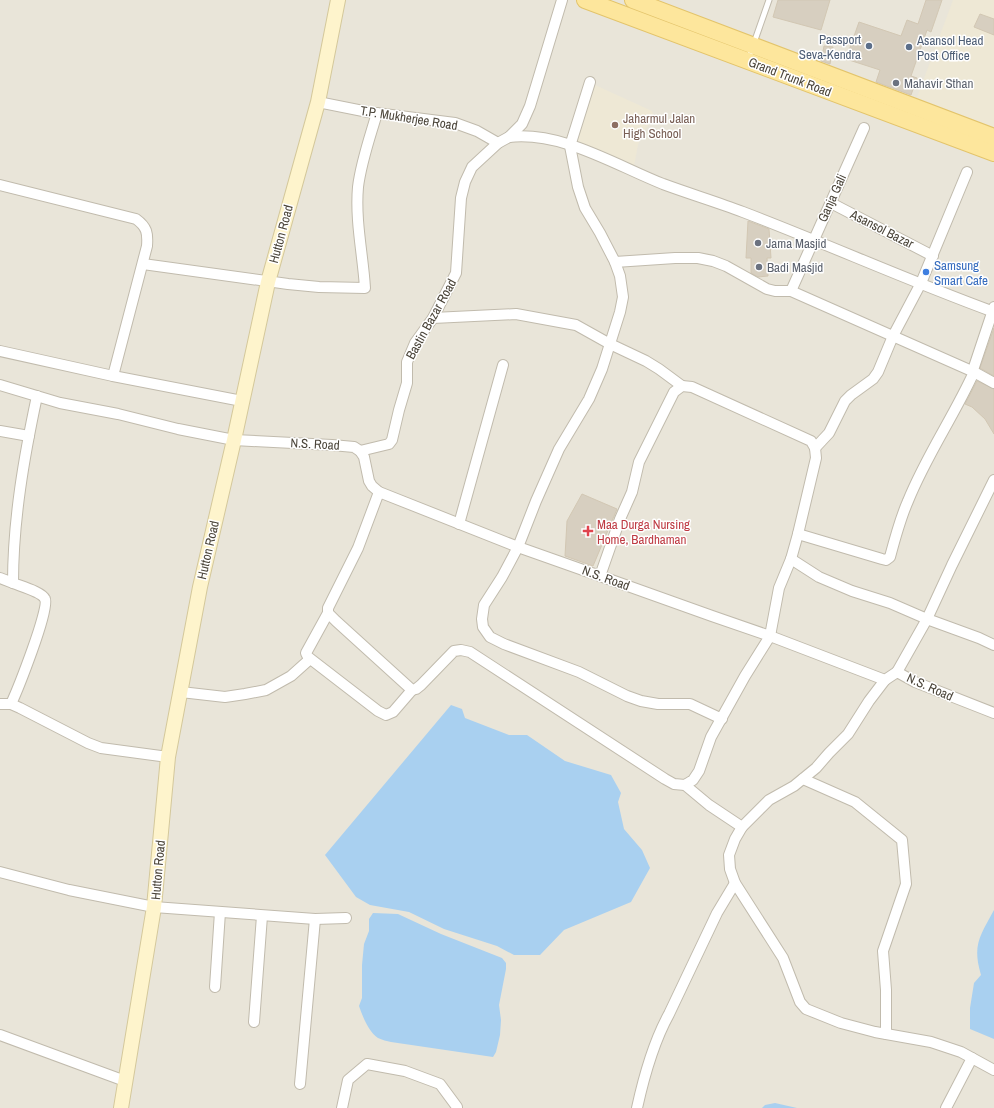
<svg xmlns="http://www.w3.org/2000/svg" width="994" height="1108" font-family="'Archivo Narrow',sans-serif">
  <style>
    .residential { fill: #e9e5d9 }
    .education { fill: #eee8d5 }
    .water { fill: #a9d0f0 }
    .building { fill: #d7cfc0; stroke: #d2c7b3 }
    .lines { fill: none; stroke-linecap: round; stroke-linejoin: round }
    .lane-casing { stroke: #c1bbad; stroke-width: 7 }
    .street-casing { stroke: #c1bbad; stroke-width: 12 }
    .secondary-casing { stroke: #d4c89b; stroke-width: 16 }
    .primary-casing { stroke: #e3c46b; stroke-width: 18 }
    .lane { stroke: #fff; stroke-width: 5 }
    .street { stroke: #fff; stroke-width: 10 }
    .secondary { stroke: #fef4cc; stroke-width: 14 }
    .primary { stroke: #fde69c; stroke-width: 16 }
    .service-dot { fill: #5c6f8a; stroke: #fff; stroke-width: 1.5 }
    .worship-dot { fill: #6b7280; stroke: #fff; stroke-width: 1.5 }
    .education-dot { fill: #8d6e63; stroke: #fff; stroke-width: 1.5 }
    .shop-dot { fill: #3f7fe0; stroke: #fff; stroke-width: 1.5 }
    .health-dot { fill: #e0444e; stroke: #fff; stroke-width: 1.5 }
    .labels { text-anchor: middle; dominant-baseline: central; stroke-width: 3; stroke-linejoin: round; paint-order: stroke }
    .service-label { font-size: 13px; fill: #4e5e75; stroke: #fff; text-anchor: end }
    .street-label { font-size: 13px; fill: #4a4439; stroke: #fff }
    .worship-label { font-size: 13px; fill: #5b616d; stroke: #fff; text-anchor: start }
    .education-label { font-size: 13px; fill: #785e54; stroke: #fff; text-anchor: start }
    .shop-label { font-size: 13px; fill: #366cbe; stroke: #fff; text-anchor: start }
    .health-label { font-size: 13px; fill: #be3a42; stroke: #fff; text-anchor: start }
  </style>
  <rect width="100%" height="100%" fill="#f5f3eb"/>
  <!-- residential -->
  <rect class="residential" x="0" y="0" width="994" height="1108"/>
  <!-- education -->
  <g class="education">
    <polygon points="953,0 994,0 994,128 916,100"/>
    <polygon points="595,85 652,111 654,118 644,131 638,145 634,166 575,144"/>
  </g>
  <!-- water -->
  <g class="water">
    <polygon points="451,705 462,709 465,718 509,735 527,735 565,761 611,775 621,793 618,802 624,829 642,850 650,868 631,902 564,930 540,955 514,955 497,946 444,929 409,912 370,905 356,897 325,855"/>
    <path d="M994,910V1039L970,1029V1008L974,983L981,975C972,945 980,936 994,910Z"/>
    <path d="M373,913L398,914L441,934L502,958L506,963V969L499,1005L501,1020L500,1035L496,1052L493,1057L391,1042C387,1041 382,1040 378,1038C368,1031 363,1017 359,1006L362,998V965L364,944L369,931V919Z"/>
    <polygon points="775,1103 797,1108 762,1108 765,1105"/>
  </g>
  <!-- building -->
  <g class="building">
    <polygon points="778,0 830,0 821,30 773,17"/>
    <polygon points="926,0 942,0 931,32 927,30 911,76 917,78 911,95 876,82 880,70 846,59 859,22 901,36 907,20 918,24"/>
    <polygon points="980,14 994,19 994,35 974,27"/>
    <polygon points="824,46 833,47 830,64 821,61"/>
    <polygon points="748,221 769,229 771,258 767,258 768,276 758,277 751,273 751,258 746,258"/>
    <polygon points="994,328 994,376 980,368"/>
    <polygon points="977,381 994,389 994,434 985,419 972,407 965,404"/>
    <polygon points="582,494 617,509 593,566 565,556 567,521"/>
  </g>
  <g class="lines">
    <!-- lane casing -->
    <g class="lane-casing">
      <polyline id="lane" points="748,60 769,0"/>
    </g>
    <!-- street casing -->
    <g class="street-casing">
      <g id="street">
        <polyline points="590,82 570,146 578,187 585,208 600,233 615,262 620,276 623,297 620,312 602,369 589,399 559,449 536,501 518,547 502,577 484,605 482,619 483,627 490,637 504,644 579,672 627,696 641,701 658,704 690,704 722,719"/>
        <polyline points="318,102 368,112 455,123 477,131 498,143"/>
        <path d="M509,137C562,131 615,165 663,184C690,194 717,202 743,212C827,244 909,281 994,312"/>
        <path d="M0,185L136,219C147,227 148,233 147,246L113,376"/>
        <polyline points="831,203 933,256"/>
        <polyline points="615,262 675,258 698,258 713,261 726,266 767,289 775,291 791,291 974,372 994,383"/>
        <path d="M143,264L288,284L319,287L365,288C363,255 355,221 358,187C361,162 370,137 377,113"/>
        <polyline points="791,291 864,128"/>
        <polyline points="433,318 516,314 576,325 610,344 646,361 659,369 682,386"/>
        <polyline points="0,351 113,376 242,401"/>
        <polyline points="0,385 60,403 118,414 178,429 234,440 332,445 354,447 360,451 364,457 369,481 372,486 379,492 518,547 600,576 712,616 770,636 885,680 897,672 915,682 994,713"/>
        <polyline points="0,431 29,436"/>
        <polyline points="815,448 829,433 845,401 851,395 873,379 878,372 893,336 921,283 967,172"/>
        <polyline points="360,451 389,444 392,440 399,410 407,383 407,362 415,343 433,318 456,273 461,198 465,182 472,167 498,143 509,137 522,124 530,106 562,0"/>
        <polyline points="379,492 358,548 328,608 328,613 336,621 412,690 416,689 421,685 454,651 461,650 470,652 665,779 674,784 685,785 693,780 699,771 711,737 745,676 770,636 779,588 791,559 798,534 816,458 815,448 811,441 692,387 682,386 674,392 639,462 632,492 620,519 600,576"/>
        <polyline points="459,524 503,365"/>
        <path d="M798,534L882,559L886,560L890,557C895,538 900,519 908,501C926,456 954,416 974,372L973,370L994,307"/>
        <polyline points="791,559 819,577 852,591 890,603 927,619 979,638 994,645"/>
        <polyline points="0,578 13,583"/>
        <polyline points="328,613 306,653 308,657 378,711 386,715 393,712 412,690"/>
        <polyline points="897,672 927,619 952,565 994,480"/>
        <polyline points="885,680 869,701 848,734 829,753 816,768 794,786 769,800 742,827 735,839 729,855 730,869 735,883 783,958 800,1002 806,1009 841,1023 875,1032 931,1042 961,1052 994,1070"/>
        <polyline points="181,692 225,697 245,694 266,690 291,676 310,659"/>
        <polyline points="0,704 11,704 20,708 88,743 101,748 168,757"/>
        <path d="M11,704C17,691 50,609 45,599C42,592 20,586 13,583C13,520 24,457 37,396"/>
        <polyline points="803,779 855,802 902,840 906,884 883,951 886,990 886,1034"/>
        <polyline points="685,785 709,805 742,827"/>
        <polyline points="0,872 69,890 154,907 315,919 346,918"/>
        <polyline points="215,987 220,912"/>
        <polyline points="254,1022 262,916"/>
        <polyline points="0,1035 125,1081"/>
        <polyline points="300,1084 315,919"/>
        <polyline points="342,1108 348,1080 367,1064 405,1071 440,1084 457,1107 457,1108"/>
        <path d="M637,1108C644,1076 653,1043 669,1014L717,913L735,883"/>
        <polyline points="946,1108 972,1058"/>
      </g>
    </g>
    <!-- secondary casing -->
    <g class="secondary-casing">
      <polyline id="secondary" points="121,1108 154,907 168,757 200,587 234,440 268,282 318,102 338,0"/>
    </g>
    <!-- primary casing -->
    <g class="primary-casing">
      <g id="primary">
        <polyline points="585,0 994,153"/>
        <polyline points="633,0 994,137"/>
      </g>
    </g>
    <!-- lane -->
    <use href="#lane" class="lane"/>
    <!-- street -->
    <use href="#street" class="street"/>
    <!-- secondary -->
    <use href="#secondary" class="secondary"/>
    <!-- primary -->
    <use href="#primary" class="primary"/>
  </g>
  <!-- markers -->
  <g class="service-dot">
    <circle cx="869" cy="46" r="4"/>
    <circle cx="909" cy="47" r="4"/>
  </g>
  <g class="worship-dot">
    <circle cx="896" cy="83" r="4"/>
    <circle cx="758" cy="243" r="4"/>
    <circle cx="759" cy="267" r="4"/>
  </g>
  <circle class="education-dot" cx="615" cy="125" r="4"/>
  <circle class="shop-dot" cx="926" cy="272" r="4"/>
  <path class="health-dot" d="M586 525h4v4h4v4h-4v4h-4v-4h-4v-4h4z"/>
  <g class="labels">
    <!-- service labels -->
    <g class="service-label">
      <text x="861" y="39">Passport<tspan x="861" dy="15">Seva-Kendra</tspan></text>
      <text x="917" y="40" text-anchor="start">Asansol Head<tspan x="917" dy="15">Post Office</tspan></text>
    </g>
    <!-- street labels -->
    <g class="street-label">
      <text transform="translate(790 77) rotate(21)">Grand Trunk Road</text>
      <text transform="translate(409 118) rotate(9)">T.P. Mukherjee Road</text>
      <text transform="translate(832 198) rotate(-66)">Ganja Gali</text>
      <text transform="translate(882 229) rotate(27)">Asansol Bazar</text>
      <text transform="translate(281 234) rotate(-75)">Hutton Road</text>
      <text transform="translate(431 319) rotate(-61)">Bastin Bazar Road</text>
      <text transform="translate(315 444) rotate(3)">N.S. Road</text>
      <text transform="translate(208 550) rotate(-77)">Hutton Road</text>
      <text transform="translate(606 578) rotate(20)">N.S. Road</text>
      <text transform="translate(930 687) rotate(24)">N.S. Road</text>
      <text transform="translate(158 870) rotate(-85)">Hutton Road</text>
    </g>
    <!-- worship labels -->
    <g class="worship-label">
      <text x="904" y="83">Mahavir Sthan</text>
      <text x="766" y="243">Jama Masjid</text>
      <text x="767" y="267">Badi Masjid</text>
    </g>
    <!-- education labels -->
    <g class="education-label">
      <text x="623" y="118">Jaharmul Jalan<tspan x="623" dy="15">High School</tspan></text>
    </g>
    <!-- shop labels -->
    <g class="shop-label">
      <text x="934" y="265">Samsung<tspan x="934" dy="15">Smart Cafe</tspan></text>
    </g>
    <!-- health labels -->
    <g class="health-label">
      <text x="597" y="524">Maa Durga Nursing<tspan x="597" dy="15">Home, Bardhaman</tspan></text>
    </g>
  </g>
</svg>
